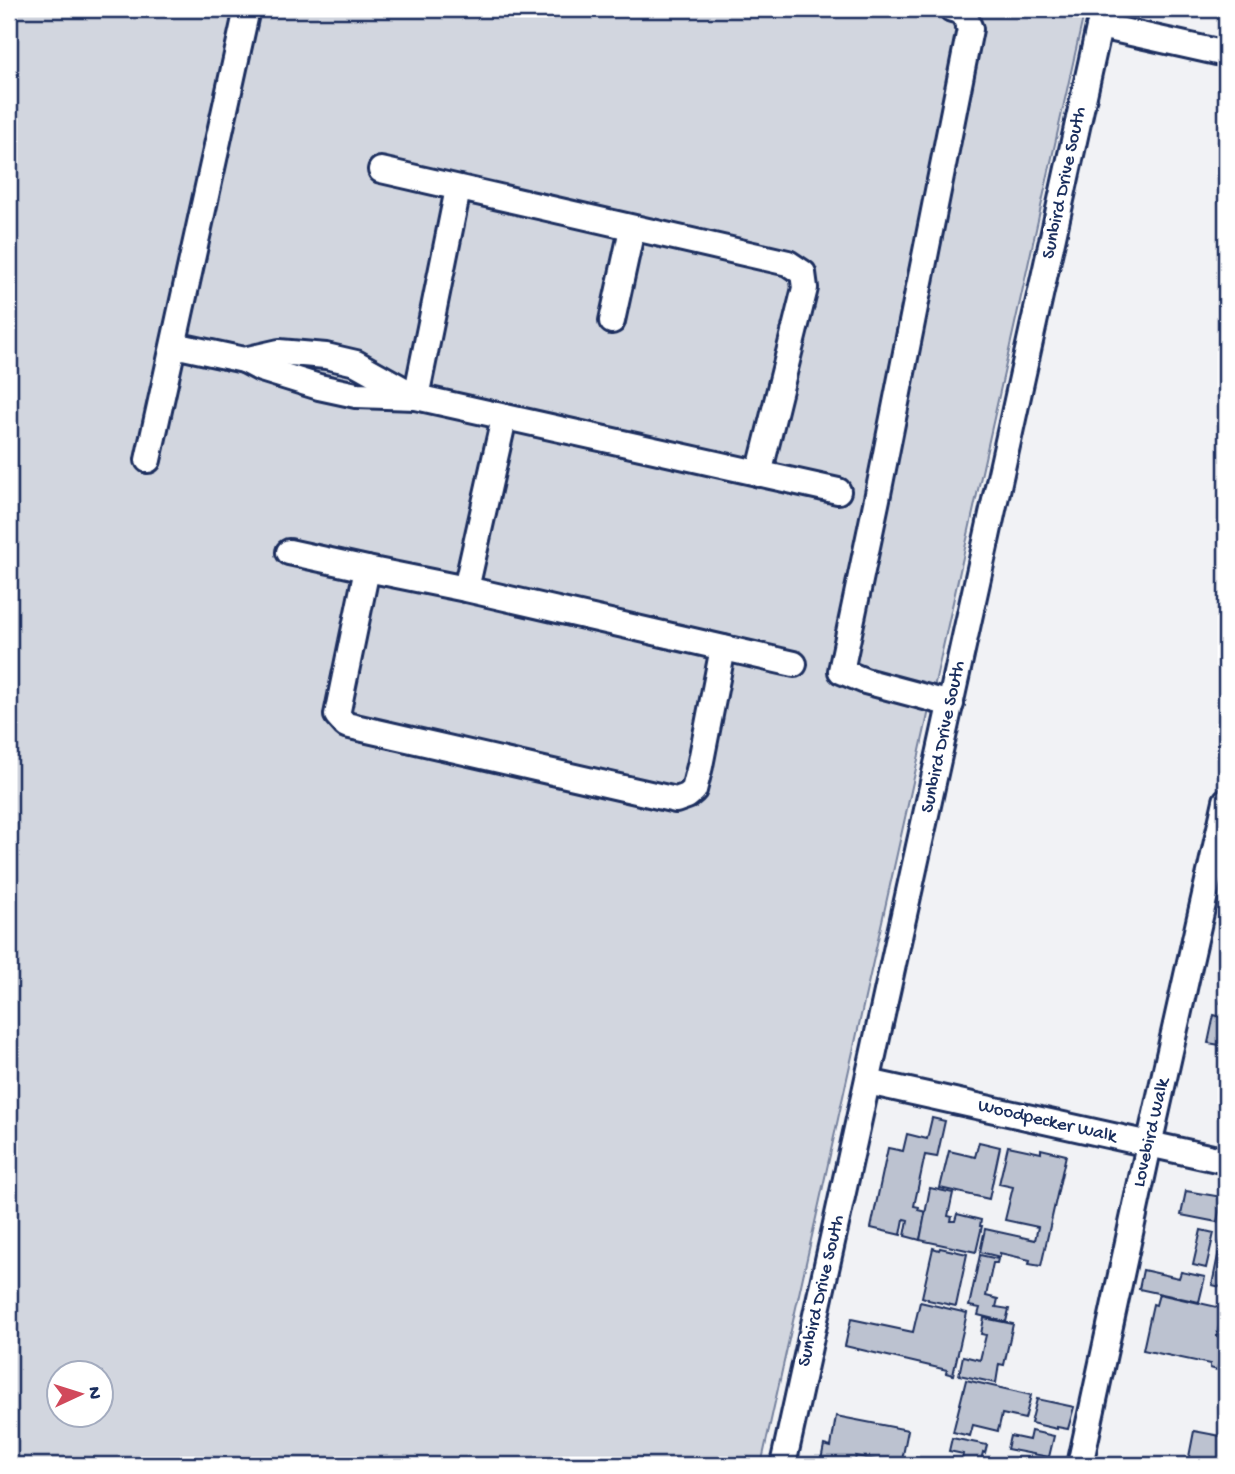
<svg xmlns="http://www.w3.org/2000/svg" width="1235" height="1474" font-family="'Gochi Hand',sans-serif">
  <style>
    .green { fill: #d2d6df; stroke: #76829e; stroke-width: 2; fill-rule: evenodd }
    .building { fill: #bcc2d0; stroke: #1b2f5e; stroke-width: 2 }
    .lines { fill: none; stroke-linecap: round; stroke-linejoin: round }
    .minor-casing { stroke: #1b2f5e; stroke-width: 30 }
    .minor { stroke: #fff; stroke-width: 24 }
    .labels { text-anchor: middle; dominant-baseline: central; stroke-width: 7; stroke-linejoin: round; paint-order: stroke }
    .street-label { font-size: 19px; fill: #1b2f5e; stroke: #fff }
  </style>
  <rect width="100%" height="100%" fill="#f1f2f5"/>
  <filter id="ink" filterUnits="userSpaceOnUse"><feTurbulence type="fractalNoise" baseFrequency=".0143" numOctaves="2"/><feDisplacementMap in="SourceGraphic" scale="14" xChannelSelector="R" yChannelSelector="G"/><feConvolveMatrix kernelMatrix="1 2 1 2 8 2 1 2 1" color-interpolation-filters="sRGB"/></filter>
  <g filter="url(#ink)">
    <!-- green -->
    <path class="green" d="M9,9H1085L761,1465H9ZM60,1372H102V1414H60Z"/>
    <!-- building -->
    <g class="building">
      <polygon points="1226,976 1226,1005 1220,1003"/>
      <polygon points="1214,1015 1226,1018 1226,1046 1208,1043"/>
      <polygon points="932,1118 945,1121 937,1157 925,1155 914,1206 919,1207 918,1210 926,1212 920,1240 905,1236 908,1220 904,1219 901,1235 871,1228 888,1148 903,1151 907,1134 927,1139"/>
      <polygon points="979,1142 1000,1147 989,1199 940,1188 949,1151 975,1157"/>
      <polygon points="1008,1146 1041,1153 1041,1149 1066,1155 1041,1266 1029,1264 1030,1260 1000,1253 1000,1257 980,1252 985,1229 1035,1240 1038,1227 1005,1220 1013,1187 999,1184"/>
      <polygon points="930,1188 953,1193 948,1216 952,1217 951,1221 955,1221 957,1214 981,1220 980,1226 982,1226 976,1252 920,1240"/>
      <polygon points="1186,1191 1222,1197 1217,1222 1181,1215"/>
      <polygon points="1226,1216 1226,1288 1212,1285"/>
      <polygon points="1201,1230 1214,1233 1206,1268 1193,1265"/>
      <polygon points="933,1248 939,1250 940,1248 967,1254 956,1306 928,1300 928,1299 922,1297"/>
      <polygon points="980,1255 998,1259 997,1263 993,1263 986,1296 998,1299 996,1307 1009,1309 1006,1322 978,1315 980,1308 969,1306"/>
      <polygon points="1143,1270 1179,1278 1181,1272 1205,1277 1199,1302 1139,1289"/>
      <polygon points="1159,1294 1226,1309 1226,1323 1220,1321 1217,1336 1224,1338 1217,1370 1210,1368 1210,1364 1143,1350 1153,1304 1156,1305"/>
      <polygon points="920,1302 967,1313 953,1375 946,1373 947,1370 845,1346 851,1319 913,1332"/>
      <polygon points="984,1318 1013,1324 1004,1365 999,1364 996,1383 959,1375 963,1356 980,1360 986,1335 981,1334"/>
      <polygon points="966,1380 1031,1395 1025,1419 1002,1414 998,1431 973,1425 970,1436 953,1432"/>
      <polygon points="1037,1399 1074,1407 1068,1429 1057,1427 1057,1429 1031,1423"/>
      <polygon points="836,1416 908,1430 901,1465 856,1456 854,1465 820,1465 824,1445 831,1447"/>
      <polygon points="1031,1431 1054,1436 1049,1457 1007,1449 1010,1436 1029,1440"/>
      <polygon points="1194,1431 1226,1437 1224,1465 1206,1465 1188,1462"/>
      <polygon points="952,1438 987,1445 985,1453 983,1452 980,1465 961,1465 963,1454 949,1451"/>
    </g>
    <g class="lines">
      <!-- minor casing -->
      <g class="minor-casing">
        <g id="minor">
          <polyline points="1100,26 1226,54"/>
          <polyline points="381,170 788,263 803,273 805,288 759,474"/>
          <polyline points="458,189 416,397 838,491"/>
          <polyline points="612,321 632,229"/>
          <polyline points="174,345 244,360 261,369 319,387 356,395 416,397"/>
          <polyline points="244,360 279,352 326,356 356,363 413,395"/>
          <polyline points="504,418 466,589 367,569 337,715 346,725 676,800 687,796 694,790 700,766 723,648"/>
          <polyline points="148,460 247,9"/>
          <polyline points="289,552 367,569"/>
          <polyline points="466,589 794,664"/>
          <polyline points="951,704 865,681 841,671 877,499 970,29 963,12 952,9"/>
          <polyline points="868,1082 1226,1161"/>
          <polyline points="783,1465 1103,9"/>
          <polyline points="1080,1465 1149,1145 1226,801"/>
        </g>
      </g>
      <!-- minor -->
      <use href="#minor" class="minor"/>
    </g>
  </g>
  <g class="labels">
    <!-- street labels -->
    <g class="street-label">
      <text transform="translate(1065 183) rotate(-78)">Sunbird Drive South</text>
      <text transform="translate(944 737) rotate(-78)">Sunbird Drive South</text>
      <text transform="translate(1047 1122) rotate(13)">Woodpecker Walk</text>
      <text transform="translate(1152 1133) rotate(-77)">Lovebird Walk</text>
      <text transform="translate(822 1291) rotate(-77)">Sunbird Drive South</text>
    </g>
  </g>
  <!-- margin -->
  <rect width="1235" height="1474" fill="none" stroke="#fff" stroke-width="35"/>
  <rect x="18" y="18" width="1200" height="1439" fill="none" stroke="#1b2f5e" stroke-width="2.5" filter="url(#ink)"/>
  <!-- north arrow -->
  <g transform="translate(80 1394) rotate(86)"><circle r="33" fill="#ffffff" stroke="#a4acbf" stroke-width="2"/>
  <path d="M0-5L12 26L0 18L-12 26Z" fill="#d1495b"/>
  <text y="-10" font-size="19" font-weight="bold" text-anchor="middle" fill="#1b2f5e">N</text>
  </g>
</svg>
